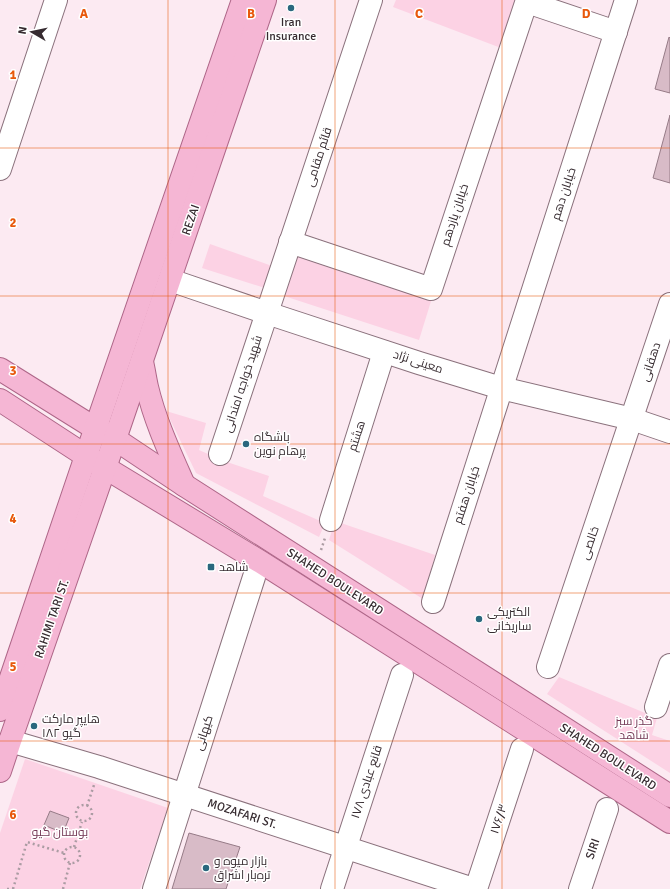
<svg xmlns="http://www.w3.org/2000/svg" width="670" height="889" font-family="Signika,Cairo,sans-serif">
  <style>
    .green { fill: #fcd2e4 }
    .building { fill: #d8bbc7; stroke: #967b87 }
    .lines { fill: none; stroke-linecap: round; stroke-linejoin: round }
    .minor-casing { stroke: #8a717c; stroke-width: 24 }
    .major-casing { stroke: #ae6688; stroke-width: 24 }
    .path { stroke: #ab9ca3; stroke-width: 2.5; stroke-dasharray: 2 3; stroke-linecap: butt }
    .minor { stroke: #fff; stroke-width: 22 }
    .major { stroke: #f5b6d4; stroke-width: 22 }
    .grid { fill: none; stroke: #e8590c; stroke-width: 1; stroke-opacity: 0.55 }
    .poi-dot { fill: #2a687e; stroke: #fff; stroke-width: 1.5 }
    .labels { text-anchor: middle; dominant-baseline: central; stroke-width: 3; stroke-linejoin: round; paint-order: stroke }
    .poi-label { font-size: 12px; fill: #362b30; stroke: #fff; text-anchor: start }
    .street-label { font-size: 12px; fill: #362b30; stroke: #fff }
    .park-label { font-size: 12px; fill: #753a57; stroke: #fff }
    .grid-label { font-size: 13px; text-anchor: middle; font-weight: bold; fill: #e8590c; stroke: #fff; stroke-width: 3; stroke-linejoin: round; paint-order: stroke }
  </style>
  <rect width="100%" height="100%" fill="#fceaf2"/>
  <!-- green -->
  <g class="green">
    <polygon points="396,0 517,0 501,48 393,7"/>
    <polygon points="210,244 272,266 265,288 202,268"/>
    <polygon points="295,252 432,298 419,340 281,295"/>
    <polygon points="166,411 206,423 199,450 224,461 269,476 263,496 325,523 319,537 196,473"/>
    <polygon points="335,521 435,555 423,599 329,540"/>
    <polygon points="559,677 657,718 652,735 670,741 670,773 547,694"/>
    <polygon points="25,759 168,808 140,889 0,889 0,833"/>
  </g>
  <!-- building -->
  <g class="building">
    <polygon points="669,37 670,38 670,93 655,89"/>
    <polygon points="670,115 670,183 653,178"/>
    <polygon points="50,811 69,818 63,833 44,825"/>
    <polygon points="189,833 240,847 226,889 172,889"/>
  </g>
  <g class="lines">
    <!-- minor casing -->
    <g class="minor-casing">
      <g id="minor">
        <polyline points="527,2 616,32"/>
        <polyline points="0,169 56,0"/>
        <polyline points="290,242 431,289 527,0"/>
        <polyline points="170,280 267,313 419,363 501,388 632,419 670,432"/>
        <polyline points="220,454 371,0"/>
        <polyline points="331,520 384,352"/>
        <polyline points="433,602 626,0"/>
        <polyline points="548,667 670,304"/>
        <polyline points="656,707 670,665"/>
        <polyline points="10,741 99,767 473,889"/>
        <polyline points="154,889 254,577"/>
        <polyline points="332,889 402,675"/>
        <polyline points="476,889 522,749"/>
        <polyline points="580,889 607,809"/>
      </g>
    </g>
    <!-- major casing -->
    <g class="major-casing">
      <g id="major">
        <path d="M142,362C144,370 145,378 147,387C155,421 170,453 184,485"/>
        <polyline points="0,369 96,429 115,439 184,485 670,796"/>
        <polyline points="0,400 86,456 259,561 670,822"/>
        <polyline points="0,710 86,456 243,0"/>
        <polyline points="0,771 10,741 115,439 265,0"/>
      </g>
    </g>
    <!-- path -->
    <g class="path">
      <polyline points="321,550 325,538"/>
      <circle cx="84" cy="813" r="8"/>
      <polyline points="87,806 94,785"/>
      <circle cx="72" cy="855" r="8"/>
      <polyline points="74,847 82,822"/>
      <polyline points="7,889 13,889"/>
      <polyline points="13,889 27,842 64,853"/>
      <polyline points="63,889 70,863"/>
    </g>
    <!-- minor -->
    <use href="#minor" class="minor"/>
    <!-- major -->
    <use href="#major" class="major"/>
  </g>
  <!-- grid -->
  <path class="grid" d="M168,0V889M335,0V889M502,0V889M0,148H670M0,296H670M0,444H670M0,593H670M0,741H670"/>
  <!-- markers -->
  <g class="poi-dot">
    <circle cx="291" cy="8" r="4"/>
    <circle cx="246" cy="444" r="4"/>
    <rect x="207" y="563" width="8" height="8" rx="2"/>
    <circle cx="479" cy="619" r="4"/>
    <circle cx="34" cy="726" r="4"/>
    <circle cx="206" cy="868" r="4"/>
  </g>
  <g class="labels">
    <!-- poi labels -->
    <g class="poi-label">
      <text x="291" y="22" text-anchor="middle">Iran<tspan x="291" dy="14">Insurance</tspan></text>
      <text x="254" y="437">باشگاه<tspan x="254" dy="14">پرهام نوین</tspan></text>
      <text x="219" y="567">شاهد</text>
      <text x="487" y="612">الکتریکی<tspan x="487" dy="14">ساریخانی</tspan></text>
      <text x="42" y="719">هایپر مارکت<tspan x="42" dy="14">گیو ١٨٢</tspan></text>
      <text x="214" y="861">بازار میوه و<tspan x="214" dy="14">تره‌بار اشراق</tspan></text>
    </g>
    <!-- street labels -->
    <g class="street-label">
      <text transform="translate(319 157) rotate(-72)">قائم مقامی</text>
      <text transform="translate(564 194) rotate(-72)">خیابان دهم</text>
      <text transform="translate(455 215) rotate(-72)">خیابان یازدهم</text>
      <text transform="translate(191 220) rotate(-71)">REZAI</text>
      <text transform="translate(418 362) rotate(18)">معینی نژاد</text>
      <text transform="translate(651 362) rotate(-72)">دهقانی</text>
      <text transform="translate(243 384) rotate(-72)">شهید خواجه امندانی</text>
      <text transform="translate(357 436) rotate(-72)">هشتم</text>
      <text transform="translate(467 495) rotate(-72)">خیابان هفتم</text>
      <text transform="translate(590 543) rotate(-71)">خالصی</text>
      <text transform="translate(335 582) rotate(33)">SHAHED BOULEVARD</text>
      <text transform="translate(52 619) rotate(-71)">RAHIMI TARI ST.</text>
      <text transform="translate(204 733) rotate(-72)">کیهانی</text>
      <text transform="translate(608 757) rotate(33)">SHAHED BOULEVARD</text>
      <text transform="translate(367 782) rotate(-72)">قانع عبادی ۱۷۸</text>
      <text transform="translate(242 814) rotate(18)">MOZAFARI ST.</text>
      <text transform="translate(499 819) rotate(-72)">۱۷۶/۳</text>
      <text transform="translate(593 849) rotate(-71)">SIRI</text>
    </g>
    <!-- park labels -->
    <g class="park-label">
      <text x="634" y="721">گذر سبز<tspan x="634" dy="14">شاهد</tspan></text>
      <text x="60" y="832">بوستان گیو</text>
    </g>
  </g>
  <g class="grid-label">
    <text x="84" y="18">A</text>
    <text x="251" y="18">B</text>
    <text x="419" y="18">C</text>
    <text x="586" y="18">D</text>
    <text x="13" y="79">1</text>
    <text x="13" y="227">2</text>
    <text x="13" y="375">3</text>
    <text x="13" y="523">4</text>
    <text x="13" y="671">5</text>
    <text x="13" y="819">6</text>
  </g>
  <!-- north arrow -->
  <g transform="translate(32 32) rotate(279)" stroke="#ffffff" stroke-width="3" paint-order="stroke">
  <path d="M0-3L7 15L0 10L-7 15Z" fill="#362b30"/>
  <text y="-6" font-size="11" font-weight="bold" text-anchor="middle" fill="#362b30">N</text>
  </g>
</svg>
